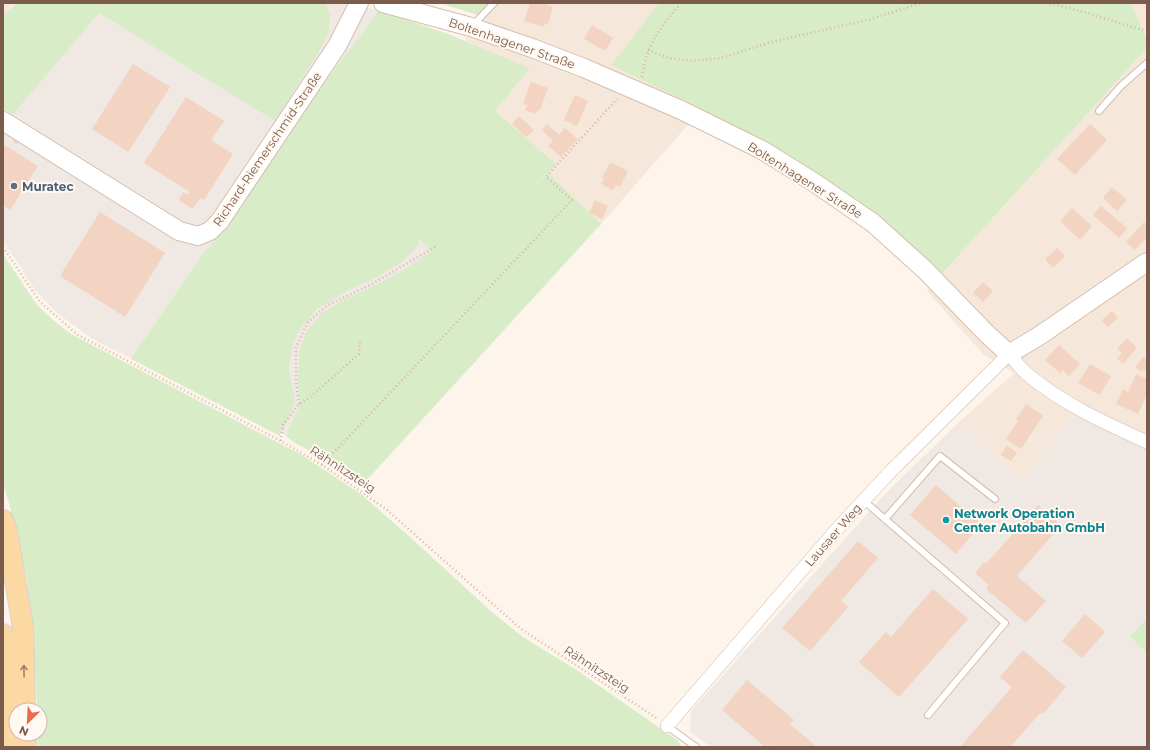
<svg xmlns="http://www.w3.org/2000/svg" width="1150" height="750" font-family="Montserrat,sans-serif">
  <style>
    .residential { fill: #f5e7d9 }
    .industrial { fill: #efe8e3 }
    .green { fill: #d8ecc8 }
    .building { fill: #f3d4c2 }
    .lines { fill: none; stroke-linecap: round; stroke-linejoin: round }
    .lane-casing { stroke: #d1bdaf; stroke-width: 8 }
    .street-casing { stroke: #d1bdaf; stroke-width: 14 }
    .secondary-casing { stroke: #d6bfaf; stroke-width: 20 }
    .primary-casing { stroke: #dad1cd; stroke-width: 22 }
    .path { stroke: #d9b7a4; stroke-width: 2.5; stroke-dasharray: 1 3; stroke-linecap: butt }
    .lane { stroke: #fff; stroke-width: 6 }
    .street { stroke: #fff; stroke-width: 13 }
    .secondary { stroke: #fff; stroke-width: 18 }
    .primary { stroke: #fcd8a3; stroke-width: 20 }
    .oneway { stroke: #a18066 }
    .service-dot { fill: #5c6f8a; stroke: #fff9f2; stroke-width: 1.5 }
    .culture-dot { fill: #0f9aa8; stroke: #fff9f2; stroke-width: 1.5 }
    .labels { text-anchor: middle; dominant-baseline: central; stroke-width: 4; stroke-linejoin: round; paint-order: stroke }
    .street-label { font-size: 12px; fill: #7a5b4c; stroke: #fff9f2 }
    .service-label { font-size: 12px; font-weight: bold; fill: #4e5e75; stroke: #fff9f2; text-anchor: start }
    .culture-label { font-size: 12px; font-weight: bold; fill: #0d838f; stroke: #fff9f2; text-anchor: start }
  </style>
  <rect width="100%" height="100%" fill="#fdf5eb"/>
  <!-- residential -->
  <g class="residential">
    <polygon points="3,3 16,3 3,16"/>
    <polygon points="489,3 659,3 611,65 698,107 686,127 601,224 548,173 555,163 495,111 530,68 465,41 478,15"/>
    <polygon points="1131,3 1147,3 1147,40"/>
    <polygon points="1147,48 1147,449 1134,444 1074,415 1021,480 958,423 1014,373 983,354 927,291"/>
  </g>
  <!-- industrial -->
  <g class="industrial">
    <polygon points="17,3 350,3 379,11 448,34 530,68 495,111 556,164 548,173 295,443 278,430 94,340 57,313 35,290 18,263 3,242 3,16"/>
    <polygon points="1074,415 1134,444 1147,449 1147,618 1130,637 1147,653 1147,747 711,747 690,732 691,711 886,493 958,423 1021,480"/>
  </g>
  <!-- green -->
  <g class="green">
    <polygon points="17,3 324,3 326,4 330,14 329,32 318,53 275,121 99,13 13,114 3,108 3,16"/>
    <polygon points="439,3 489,3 478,15"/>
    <polygon points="659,3 1131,3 1147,40 1147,48 942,274 896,234 809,169 698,107 611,65"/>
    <polygon points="379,11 448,34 530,68 495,111 556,164 511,209 548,173 601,224 366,481 295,443 287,437 289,427 300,406 298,381 299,352 305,334 320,315 341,301 370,288 399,273 432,251 419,239 417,247 402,262 371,280 347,291 317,309 300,329 292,347 289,369 295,400 290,414 280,436 131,359 202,255 219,236 298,118"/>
    <polygon points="3,254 37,305 53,320 71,334 300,454 361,494 411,538 494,614 523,637 575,669 677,740 682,747 38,747 37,734 40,734 40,710 37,710 36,685 27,580 9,503 3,484"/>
    <polygon points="1147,618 1147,653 1130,637"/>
  </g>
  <!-- building -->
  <g class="building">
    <polygon points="530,3 542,3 553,7 548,24 545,23 544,27 524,21"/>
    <polygon points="592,25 613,38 605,51 584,39"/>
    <polygon points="133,64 170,87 128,152 92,129"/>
    <polygon points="531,82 548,88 540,110 538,109 536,114 525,110 527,105 523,104"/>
    <polygon points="575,95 588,101 577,126 564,120"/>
    <polygon points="186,97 224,121 211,140 233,154 204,200 200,198 193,209 179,200 183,192 188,195 190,192 144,163"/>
    <polygon points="519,116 534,130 526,137 512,124"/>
    <polygon points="547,124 559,135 565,128 578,139 561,157 548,146 553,141 542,130"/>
    <polygon points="1090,124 1107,140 1075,175 1057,159"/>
    <polygon points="16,138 20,141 17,144 13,142"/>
    <polygon points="3,144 38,166 10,210 3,205"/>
    <polygon points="610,162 628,171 620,187 616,185 613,190 601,184 604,179 602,178"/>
    <polygon points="1112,187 1127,200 1117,211 1103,198"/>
    <polygon points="595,200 608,206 602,219 589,213"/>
    <polygon points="1101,206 1127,228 1119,238 1093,215"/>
    <polygon points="1072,208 1092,226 1080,240 1060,221"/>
    <polygon points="100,212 165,253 125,317 60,276"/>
    <polygon points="1144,222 1147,225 1147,237 1135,250 1126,242"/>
    <polygon points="1057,248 1065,256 1053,268 1045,259"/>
    <polygon points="983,282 993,291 983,302 973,293"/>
    <polygon points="1112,311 1118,318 1108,327 1102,320"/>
    <polygon points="1127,338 1137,348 1123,364 1117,358 1122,353 1117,349"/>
    <polygon points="1059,345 1080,364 1069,376 1063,370 1060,373 1045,360"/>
    <polygon points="1143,357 1147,360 1147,372 1144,369 1141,372 1135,367"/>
    <polygon points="1090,364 1111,376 1100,395 1078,383"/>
    <polygon points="1136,374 1147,379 1147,394 1138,414 1116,404 1123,389 1128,392"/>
    <polygon points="1026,404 1043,416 1021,449 1006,439 1018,421 1016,419"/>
    <polygon points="1007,446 1017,453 1011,461 1001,455"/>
    <polygon points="936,485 981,524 956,554 910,515"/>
    <polygon points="1038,505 1061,525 1017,576 1046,601 1026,623 986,589 989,585 975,573 984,562 986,564"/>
    <polygon points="858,541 878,558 841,601 848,607 810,651 782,628"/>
    <polygon points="933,589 968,619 899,697 859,662 886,632 891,637"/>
    <polygon points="1085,614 1105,632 1082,658 1062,641"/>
    <polygon points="1023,650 1066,687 1043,714 1041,712 1010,747 960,747 1012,687 1000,677"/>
    <polygon points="747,680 794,720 790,724 817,747 775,747 774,745 772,747 765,747 722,710"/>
  </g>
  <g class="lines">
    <!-- lane casing -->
    <g class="lane-casing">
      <g id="lane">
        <polyline points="473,25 494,3"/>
        <polyline points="1099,111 1121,86 1147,63"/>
        <polyline points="863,500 1005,623 928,715"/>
        <polyline points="885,519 940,456 995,499"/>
        <polyline points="667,726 696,747"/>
      </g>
    </g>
    <!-- street casing -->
    <g class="street-casing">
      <path id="street" d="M667,726L838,528L891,471L1009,354C1015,360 1020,368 1027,374C1063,404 1105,423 1147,442"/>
    </g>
    <!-- secondary casing -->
    <g class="secondary-casing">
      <g id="secondary">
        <polyline points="383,3 471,27 532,48 584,68 681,110 762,150 815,183 873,223 925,270 987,334 1009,354 1039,336 1147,262"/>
        <polyline points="3,121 179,231 198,236 210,231 220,221 337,46 359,3"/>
      </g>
    </g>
    <!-- primary casing -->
    <g class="primary-casing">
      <g id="primary">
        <polyline points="3,520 7,531 23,628 25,710"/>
        <polyline points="3,634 5,680 6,747"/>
        <polyline points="26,734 26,747"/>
      </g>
    </g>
    <!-- path -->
    <g class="path">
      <path d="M1046,3C1080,9 1113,22 1147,31"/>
      <polyline points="648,50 669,58 693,61 721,58 768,43 871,19 921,3"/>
      <path d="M642,77C646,44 661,27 681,3"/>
      <polyline points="3,247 40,302 78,335 281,441 322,465 386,509 521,629 658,719"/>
      <polyline points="299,404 296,382 296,347 308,322 328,305 372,284 435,247"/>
      <polyline points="281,441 283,425 299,404 309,398 359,354 360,341"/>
      <polyline points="322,465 572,200 546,177 617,99"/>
    </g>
    <!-- lane -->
    <use href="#lane" class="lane"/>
    <!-- street -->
    <use href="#street" class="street"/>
    <!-- secondary -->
    <use href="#secondary" class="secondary"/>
    <!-- primary -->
    <use href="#primary" class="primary"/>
  </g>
  <!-- one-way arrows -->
  <defs><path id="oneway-shaft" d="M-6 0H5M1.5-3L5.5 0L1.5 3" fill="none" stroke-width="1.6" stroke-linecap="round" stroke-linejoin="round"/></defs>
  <use class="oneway" href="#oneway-shaft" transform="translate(24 671) rotate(-91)"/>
  <!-- markers -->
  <circle class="service-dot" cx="14" cy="186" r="4"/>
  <circle class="culture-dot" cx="946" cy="520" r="4"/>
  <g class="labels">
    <!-- street labels -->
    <g class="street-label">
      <text transform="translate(512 43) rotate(19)">Boltenhagener Straße</text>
      <text transform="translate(267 149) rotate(-56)">Richard-Riemerschmid-Straße</text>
      <text transform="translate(805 180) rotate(32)">Boltenhagener Straße</text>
      <text transform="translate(343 469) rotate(33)">Rähnitzsteig</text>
      <text transform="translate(833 535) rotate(-49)">Lausaer Weg</text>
      <text transform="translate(597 669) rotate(33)">Rähnitzsteig</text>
    </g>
    <!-- service labels -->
    <g class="service-label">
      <text x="22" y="186">Muratec</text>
    </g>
    <!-- culture labels -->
    <g class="culture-label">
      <text x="954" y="513">Network Operation<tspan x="954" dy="14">Center Autobahn GmbH</tspan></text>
    </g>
  </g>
  <!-- border -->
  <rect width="1150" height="750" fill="none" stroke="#7a5b4c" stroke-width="8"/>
  <!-- north arrow -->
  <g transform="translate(28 722) rotate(204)"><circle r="19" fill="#fff9f2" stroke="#cabab0"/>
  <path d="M0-3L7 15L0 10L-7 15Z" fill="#e96b4e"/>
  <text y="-6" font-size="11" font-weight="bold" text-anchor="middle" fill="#7a5b4c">N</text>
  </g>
</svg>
